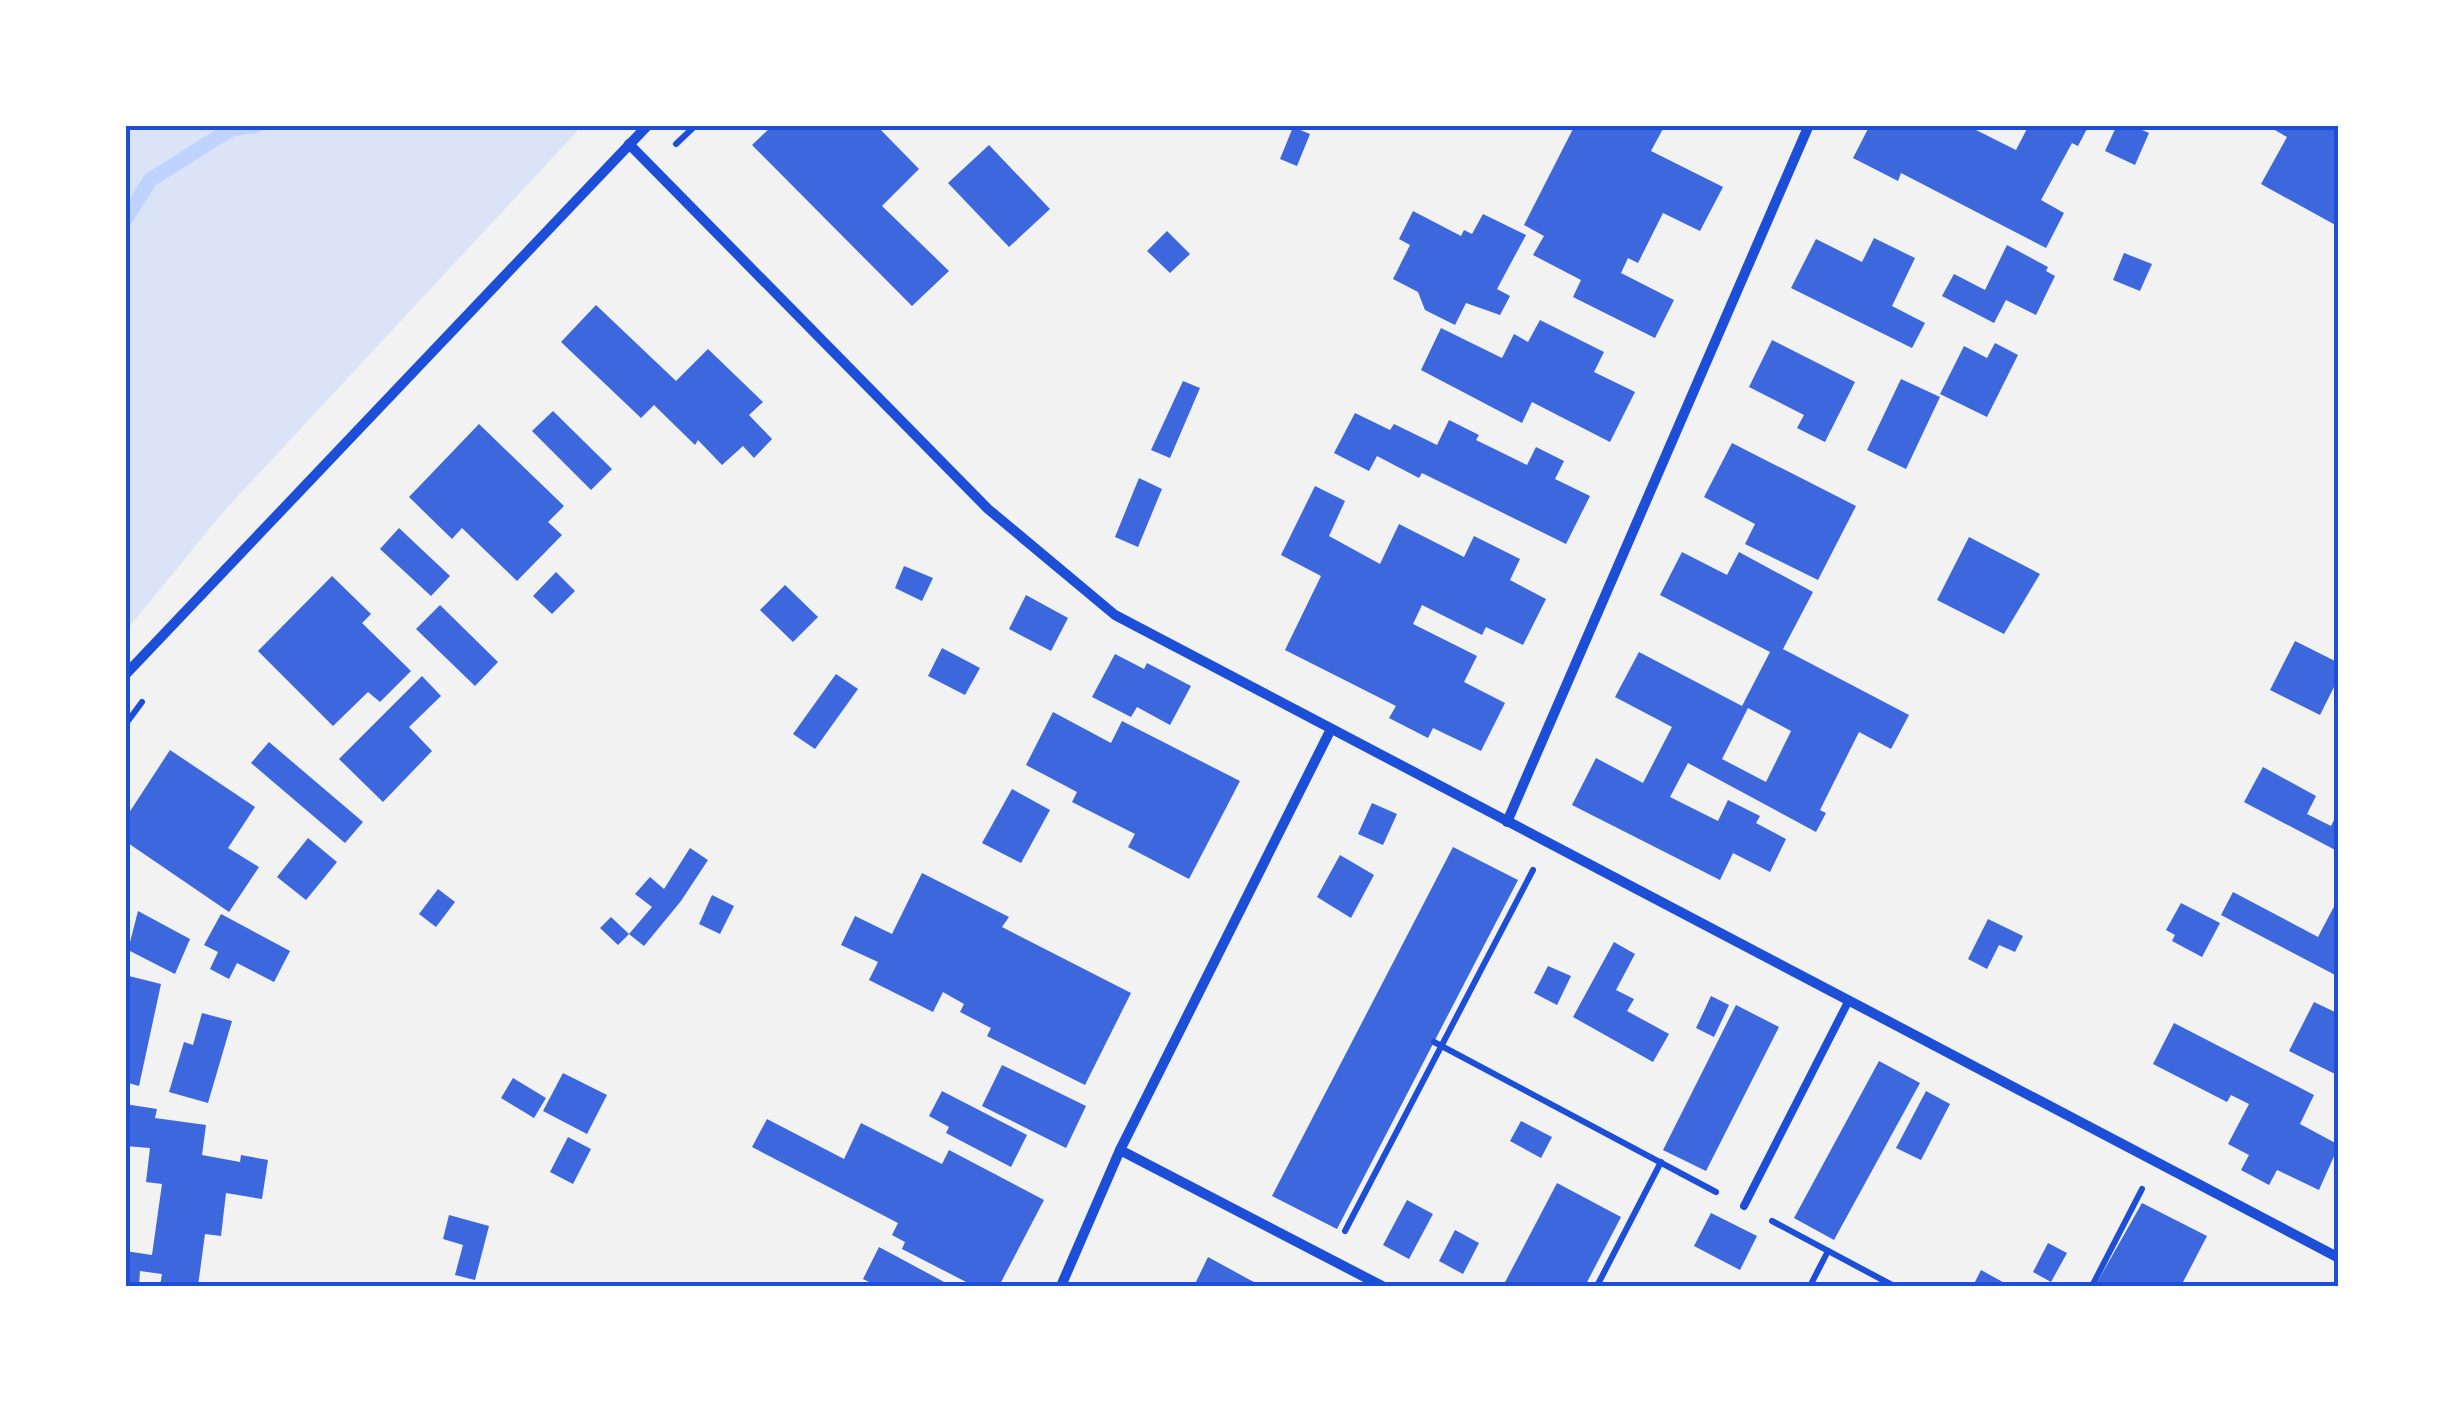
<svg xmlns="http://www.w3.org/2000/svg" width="2464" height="1411" font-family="Overpass,sans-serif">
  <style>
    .green { fill: #dbe4f7 }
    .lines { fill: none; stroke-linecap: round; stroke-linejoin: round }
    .stream { stroke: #bfd3fe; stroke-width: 15 }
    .building { fill: #3d67dc; fill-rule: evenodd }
    .path { stroke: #1d4ed8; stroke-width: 6 }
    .service { stroke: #1d4ed8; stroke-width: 8 }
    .minor { stroke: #1d4ed8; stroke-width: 10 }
    .neatline { fill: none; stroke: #1d4ed8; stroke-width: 4 }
  </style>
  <rect width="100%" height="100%" fill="#f2f2f2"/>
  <!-- green -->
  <polygon class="green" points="125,125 583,125 223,512 125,632"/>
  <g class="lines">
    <!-- stream -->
    <polyline class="stream" points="125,220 150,180 231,129 257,125"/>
  </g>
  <!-- building -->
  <g class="building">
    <polygon points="773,125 876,125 919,169 882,206 949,271 912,306 752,145"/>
    <polygon points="1575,125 1665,125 1651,151 1723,187 1700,231 1663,213 1638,263 1628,258 1621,273 1674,300 1655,338 1573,297 1581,280 1533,255 1544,236 1524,225"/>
    <polygon points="1870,125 1966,125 2016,150 2029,125 2089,125 2078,146 2072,143 2041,200 2064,213 2046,248 1901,173 1898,181 1853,158"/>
    <polygon points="2117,125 2131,125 2149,133 2135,165 2105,151"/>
    <polygon points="2266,125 2339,125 2339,227 2261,184 2287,137"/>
    <polygon points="1293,127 1310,134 1297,166 1280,159"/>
    <polygon points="989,145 1050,209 1009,247 948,183"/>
    <polygon points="1413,211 1461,236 1464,230 1472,234 1483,214 1526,235 1497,289 1510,296 1500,315 1466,303 1455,325 1425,310 1418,292 1393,279 1410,245 1399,239"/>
    <polygon points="1167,231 1190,254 1170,273 1147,251"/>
    <polygon points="1874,238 1915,258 1892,306 1925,323 1912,348 1791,288 1816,239 1862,262"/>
    <polygon points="2007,245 2048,267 2046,271 2055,276 2036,315 2006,300 1994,323 1942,296 1954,274 1985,290"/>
    <polygon points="2124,253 2152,264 2140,291 2113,280"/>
    <polygon points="596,305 676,381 708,349 763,402 749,415 772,439 754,458 743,446 722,465 698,440 695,445 654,405 641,418 561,342"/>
    <polygon points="1540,320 1604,352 1594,372 1635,392 1610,442 1532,402 1522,423 1421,370 1441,328 1502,358 1514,334 1528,342"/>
    <polygon points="1772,340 1855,382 1825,442 1797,428 1804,415 1749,387"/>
    <polygon points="1995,343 2018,355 1987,417 1940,394 1964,346 1987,358"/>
    <polygon points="1901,379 1940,397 1906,469 1867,450"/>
    <polygon points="1183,381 1200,388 1170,458 1151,450"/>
    <polygon points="553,411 612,469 591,490 532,431"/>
    <polygon points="1355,413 1390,430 1394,424 1437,445 1449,420 1479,435 1476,440 1527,465 1536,447 1564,461 1555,479 1590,496 1566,544 1422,473 1419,478 1377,456 1369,471 1334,453"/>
    <polygon points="479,424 564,506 548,522 562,535 517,581 462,528 452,539 409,497"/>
    <polygon points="1732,443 1856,506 1818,580 1745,544 1755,524 1704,497"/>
    <polygon points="1139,478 1162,489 1138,547 1115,537"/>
    <polygon points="1315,486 1345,501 1329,536 1380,564 1399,524 1464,557 1474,536 1520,559 1510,580 1546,599 1523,645 1486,627 1482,635 1422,605 1413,624 1477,656 1464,682 1505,703 1481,751 1433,728 1428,738 1389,718 1396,706 1285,650 1321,576 1281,555"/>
    <polygon points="399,528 450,576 431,596 380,549"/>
    <polygon points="1969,537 2040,574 2004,634 1937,600"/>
    <path d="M1682,552L1727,575L1739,552L1813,592L1783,649L1909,715L1891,749L1859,732L1820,810L1826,813L1816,832L1688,763L1670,797L1718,821L1728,800L1760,816L1756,823L1786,839L1770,872L1733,853L1720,880L1572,805L1596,758L1643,783L1672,727L1615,697L1639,652L1742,706L1770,652L1660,595ZM1748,708L1791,731L1766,782L1722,759Z"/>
    <polygon points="904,566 933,578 922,601 895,588"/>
    <polygon points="556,572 575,591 552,614 533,596"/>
    <polygon points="332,576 371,614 362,623 411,671 380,702 368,692 333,726 258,651"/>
    <polygon points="785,585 818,617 793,642 760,610"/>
    <polygon points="1026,595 1068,618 1051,651 1009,629"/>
    <polygon points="440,605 498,662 475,686 416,629"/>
    <polygon points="2295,641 2339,663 2339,677 2320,715 2270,690"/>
    <polygon points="942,648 980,668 965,695 928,676"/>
    <polygon points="1115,654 1144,669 1147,663 1191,686 1170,725 1137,707 1131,717 1092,697"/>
    <polygon points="836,674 858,689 815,749 793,734"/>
    <polygon points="422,676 441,696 409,727 432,751 383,802 339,759"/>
    <polygon points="1053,712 1111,743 1122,721 1240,781 1189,879 1128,847 1135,834 1072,802 1077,792 1026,765"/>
    <polygon points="269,742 363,822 345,843 251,763"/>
    <polygon points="170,750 255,807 228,848 259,867 229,912 125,841 125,819"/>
    <polygon points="2263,767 2316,796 2307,814 2331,826 2335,818 2339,820 2339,852 2244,802"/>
    <polygon points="1012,789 1050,810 1021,863 982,843"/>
    <polygon points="1372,803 1397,814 1383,845 1358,834"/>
    <polygon points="308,838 337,862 306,900 277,877"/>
    <polygon points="1453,847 1518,880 1337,1229 1272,1196"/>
    <polygon points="690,848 708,860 681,901 644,946 629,934 618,945 600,928 611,917 629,934 652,907 635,894 650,877 664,889"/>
    <polygon points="1340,855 1374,875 1351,918 1317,897"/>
    <polygon points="922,873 1009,917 1002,927 1131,993 1085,1085 987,1036 991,1028 960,1012 964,1004 943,992 933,1012 869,980 878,962 841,945 855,916 892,934"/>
    <polygon points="438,889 455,902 436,927 419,914"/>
    <polygon points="2233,892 2318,937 2339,897 2339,977 2221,915"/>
    <polygon points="712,895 734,906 720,934 699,924"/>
    <polygon points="2181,903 2220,923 2202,957 2172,941 2175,935 2166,930"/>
    <polygon points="138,911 190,939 175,974 128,950"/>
    <polygon points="221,914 290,951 274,982 237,963 229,979 210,969 218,952 204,945"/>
    <polygon points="1988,919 2023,936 2015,952 1999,945 1987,969 1968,959"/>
    <polygon points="1614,942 1635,954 1616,990 1634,999 1627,1011 1669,1034 1653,1062 1573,1017"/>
    <polygon points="1548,966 1571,976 1557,1005 1534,993"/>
    <polygon points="125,975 161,984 139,1086 125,1082"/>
    <polygon points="1711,996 1729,1005 1714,1037 1696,1028"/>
    <polygon points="2314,1002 2339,1014 2339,1076 2289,1051"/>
    <polygon points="1736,1005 1779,1027 1706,1171 1663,1150"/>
    <polygon points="202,1013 232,1021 208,1103 169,1092 184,1042 193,1045"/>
    <polygon points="2174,1023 2314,1095 2300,1124 2339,1145 2319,1190 2277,1170 2269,1185 2241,1170 2249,1155 2228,1144 2249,1104 2231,1095 2227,1102 2153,1064"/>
    <polygon points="1879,1061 1920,1083 1834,1240 1794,1218"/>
    <polygon points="1002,1065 1086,1106 1066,1148 982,1106"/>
    <polygon points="563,1073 607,1095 587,1134 543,1111"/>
    <polygon points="513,1078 546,1098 534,1118 501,1098"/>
    <polygon points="942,1091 1027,1135 1011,1167 946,1133 949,1127 929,1116"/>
    <polygon points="1926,1091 1950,1104 1921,1160 1896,1148"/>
    <polygon points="125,1104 157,1109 155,1118 206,1125 202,1155 240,1162 241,1155 268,1160 262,1199 226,1193 221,1236 205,1234 198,1286 160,1286 162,1274 140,1271 139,1286 125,1286 125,1251 152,1255 162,1184 146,1182 150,1148 125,1146"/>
    <polygon points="767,1119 844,1159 861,1123 942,1164 949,1150 1044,1200 999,1286 974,1286 902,1249 905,1242 892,1235 898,1223 752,1147"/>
    <polygon points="1521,1121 1552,1137 1541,1158 1510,1141"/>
    <polygon points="568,1137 591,1149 573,1184 550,1172"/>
    <polygon points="1557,1183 1621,1217 1585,1286 1503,1286"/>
    <polygon points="1407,1200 1433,1214 1409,1259 1383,1245"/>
    <polygon points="2142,1203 2207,1236 2181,1286 2095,1286"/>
    <polygon points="1711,1213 1757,1236 1740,1270 1694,1246"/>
    <polygon points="449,1215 489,1226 475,1280 455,1275 463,1245 443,1239"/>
    <polygon points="1455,1230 1479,1243 1463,1274 1439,1261"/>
    <polygon points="2048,1243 2067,1253 2051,1282 2033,1272"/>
    <polygon points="879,1247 946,1283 945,1286 877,1286 863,1279"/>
    <polygon points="1208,1257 1250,1280 1263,1286 1194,1286"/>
    <polygon points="1981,1270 2010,1286 1973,1286"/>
  </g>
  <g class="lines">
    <!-- path -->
    <g class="path">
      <polyline points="676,144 696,125"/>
      <polyline points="125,725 142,702"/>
      <polyline points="1434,1042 1716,1192"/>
      <polyline points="1772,1221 1894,1286"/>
      <polyline points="1345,1231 1533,870"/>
      <polyline points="1597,1286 1661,1162"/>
      <polyline points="1810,1286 1828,1251"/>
      <polyline points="2092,1286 2142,1189"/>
    </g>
    <!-- service -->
    <polyline class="service" points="1744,1206 1849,1000"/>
    <!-- minor -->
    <g class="minor">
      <polyline points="629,144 988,509 1115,615 2339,1258"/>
      <polyline points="125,675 648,125"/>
      <polyline points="1507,822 1809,125"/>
      <polyline points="1120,1150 1382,1286"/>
      <polyline points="1061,1286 1120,1150 1331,729"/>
    </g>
  </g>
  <!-- border -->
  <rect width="2464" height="1411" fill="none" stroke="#ffffff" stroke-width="255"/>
  <rect x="128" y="128" width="2208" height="1156" class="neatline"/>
</svg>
